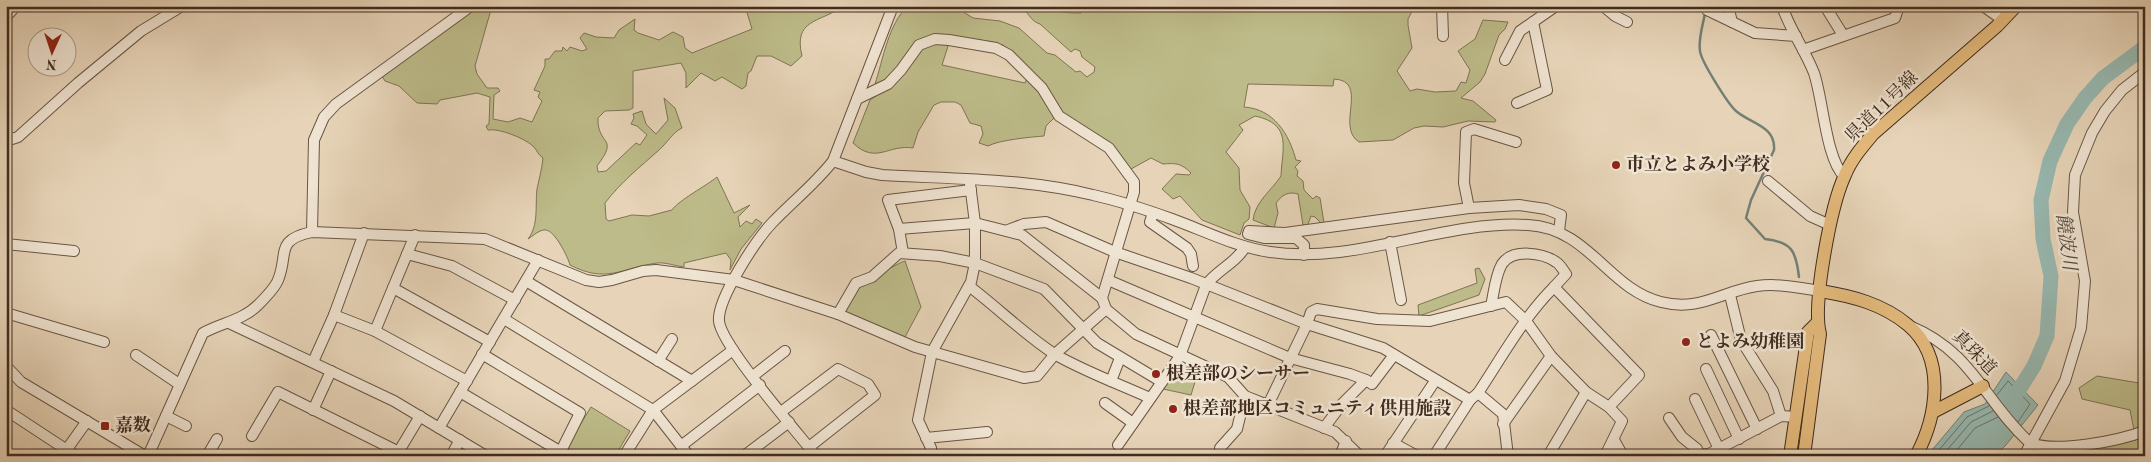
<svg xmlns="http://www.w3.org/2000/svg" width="2151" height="462" font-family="'Old Standard TT','Noto Serif JP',serif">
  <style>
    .green { fill: #bdbb89; stroke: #7e7454 }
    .water { fill: #97b8b0; stroke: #748076 }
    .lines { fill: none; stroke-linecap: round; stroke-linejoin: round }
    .shore { stroke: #6c7267; stroke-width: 1 }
    .stream { stroke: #748076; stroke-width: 2.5 }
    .river { stroke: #97b8b0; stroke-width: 15 }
    .minor-casing { stroke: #6a5644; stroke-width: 12 }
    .major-casing { stroke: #402c1e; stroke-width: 14 }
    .minor { stroke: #efe3d1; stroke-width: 10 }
    .major { stroke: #e4ba7c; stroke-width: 12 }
    .poi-dot { fill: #8f2418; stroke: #efe3d1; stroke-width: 2 }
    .labels { text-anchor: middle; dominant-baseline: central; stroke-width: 5; stroke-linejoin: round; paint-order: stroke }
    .street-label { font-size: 18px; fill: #402c1e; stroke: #efe3d1 }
    .poi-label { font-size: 18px; font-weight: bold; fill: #402c1e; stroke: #efe3d1; text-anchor: start }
    .water-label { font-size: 19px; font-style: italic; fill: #51483b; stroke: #efe3d1 }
  </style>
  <rect width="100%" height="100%" fill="#e7d4b8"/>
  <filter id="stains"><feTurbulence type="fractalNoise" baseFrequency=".004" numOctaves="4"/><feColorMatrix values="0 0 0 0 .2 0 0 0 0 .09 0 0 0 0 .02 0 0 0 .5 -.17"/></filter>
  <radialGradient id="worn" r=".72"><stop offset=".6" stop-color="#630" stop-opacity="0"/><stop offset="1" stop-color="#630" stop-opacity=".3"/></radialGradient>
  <!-- green -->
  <g class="green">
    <path d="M478,6H490V13L475,66L477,74L487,88H498L500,91L494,95L493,119L508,122L520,118L532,122L542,101L538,97L540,92L534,90L545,66V59H549L555,51H562L563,47L567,51L570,47L582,51L587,49L580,38L584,33L596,37L614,38L619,30L635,19L634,30L638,33L659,40L673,32L683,37L685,48L692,53L752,29L745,6H844C819,23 793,19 802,56L791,66L771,56H757L751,71L748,73L746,86L742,89L722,77L715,81L701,73L686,88V73L681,63L633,71V108L629,110L605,111L598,118C597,146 620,136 597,166L598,172L606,171L636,143L640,145L647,135L637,126L631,124L634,118L633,114L642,111L646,124L656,134L668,120L664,98L675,108L682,128C672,133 668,142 659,150C640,167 621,182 605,203L606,219L609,221L632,215L649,216L672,210C679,200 706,186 717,177L734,213L750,205L738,217L740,227L746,221L752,224L756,219L762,223L741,249L730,270L731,260L726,253L684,263V267C676,266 665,262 657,263C621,268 607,284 570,265C568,257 555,231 546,230C540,229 533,236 528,239C539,225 535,206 537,189C539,179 542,169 543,158C538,155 537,150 533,146C524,138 499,128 488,130L486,126L489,124L490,97L477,93L440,100L437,104L417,103L399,86L385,81L382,76Z"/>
    <path d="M908,6H954L973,18L1000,21L1019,28L1047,53L1055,55L1076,72L1080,71L1087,77L1094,72L1095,67L1082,57L1080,51L1075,49L1071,52L1040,24C1027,20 1030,7 1011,6C1020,6 1031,5 1040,7C1058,11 1061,13 1081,13L1079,6H1415L1408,19V25L1412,48L1397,71L1410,91L1417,89L1435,92L1456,91L1461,82L1466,83L1470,70L1458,51L1475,39L1483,20L1508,22L1505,29L1499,35L1485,74L1480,82L1461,98L1473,101L1496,120L1495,122L1468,121L1443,127L1424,126L1414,128L1393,140L1359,142C1335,127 1370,81 1334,79L1333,86L1248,84L1244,107C1274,109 1289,134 1296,160L1301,161L1295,167L1298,171L1297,176L1303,181L1304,190L1313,199L1316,196L1320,198L1324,223L1322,224L1315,217L1311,216L1307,227L1303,225L1298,194C1288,191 1282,195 1276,203L1278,213L1274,228L1253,220C1255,202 1271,191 1281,176C1282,149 1293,124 1255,116L1239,125L1243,130L1226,152L1239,168L1240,190L1250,207L1249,219L1244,223L1240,235L1202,220L1180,196L1173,199L1162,189L1176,174L1189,175L1191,173C1181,163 1176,163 1163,164L1151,158L1131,169L1106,140L1062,113L1028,68L1003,45L945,35H932L916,42L921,48L929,45L949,43L942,65L1025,83L1027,78L1041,94L1055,117L1046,126L1044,136C1031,137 999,140 988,146L979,143L983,134L981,126L970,123L961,105L955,102H941L934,105L918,132L913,148C888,144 876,165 853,143L870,100L882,92L889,77L877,86L875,84C883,60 888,24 908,6Z"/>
    <path d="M905,261L921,307L905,337L846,312L844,310C849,303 854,293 860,286C863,283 900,262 905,261Z"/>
    <polygon points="1479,268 1485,279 1479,295 1419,316 1418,305 1477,283 1475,269"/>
    <polygon points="1180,364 1190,364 1199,369 1191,395 1163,389"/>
    <polygon points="2097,376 2145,384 2145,456 2053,456 2084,448 2136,440 2130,410 2082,399 2079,388"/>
    <polygon points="591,407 630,431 615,456 575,456 565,449"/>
  </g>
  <!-- water -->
  <polygon class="water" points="2006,372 2038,405 2006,445 1995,456 1927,456 1964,412 1985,404"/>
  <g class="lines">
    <!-- shore -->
    <g class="shore">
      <polyline points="1997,395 2008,381 2030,404 2018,422"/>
      <polyline points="1934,456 1967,417 1989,406"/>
      <polyline points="1942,456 1971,422 1993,411"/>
      <polyline points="1952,456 1975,428 1998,417"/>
    </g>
    <!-- stream -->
    <path class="stream" d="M1705,13C1703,25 1698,39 1700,51C1701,61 1728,104 1736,111C1751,124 1776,126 1774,150L1751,200L1746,218L1765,239C1792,242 1796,251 1799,277"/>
    <!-- river -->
    <polyline class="river" points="2010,404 2034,366 2047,336 2051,276 2043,239 2041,200 2050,161 2067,124 2085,98 2103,78 2145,47"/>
    <!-- minor casing -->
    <g class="minor-casing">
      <g id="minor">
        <polyline points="1442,6 1443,36"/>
        <polyline points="1603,6 1615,16 1627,22"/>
        <polyline points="1728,6 1732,22"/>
        <path d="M1782,6C1790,30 1805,50 1814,73C1823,99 1826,159 1844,176"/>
        <polyline points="1825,6 1843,35"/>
        <polyline points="1983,6 2003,20"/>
        <polyline points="1707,10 1755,33 1796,36"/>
        <polyline points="6,17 16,6"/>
        <polyline points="1803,50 1895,18 1899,6"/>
        <polyline points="1505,60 1520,31 1556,6"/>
        <polyline points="857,99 888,84 901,70 919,45 935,39 949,40 996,48 1009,55 1042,88 1059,116 1109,148 1134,182 1134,192 1102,298 1106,309 1136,334 1228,377 1245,396 1335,432 1360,456"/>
        <polyline points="1517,103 1547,90 1533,22"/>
        <polyline points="6,141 18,137 78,83 141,31 182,6"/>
        <path d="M833,161L866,172L882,175C953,179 1024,178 1093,195C1120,201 1147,210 1172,219C1205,231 1236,247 1270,252C1356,265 1442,220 1528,225C1589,228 1608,289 1661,302C1700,312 1722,291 1757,286C1778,283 1800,288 1820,291"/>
        <polyline points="1768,181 1810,216 1830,225"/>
        <polyline points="6,194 6,240"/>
        <polyline points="1469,208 1464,183 1466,132 1474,129 1516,142"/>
        <polyline points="1153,213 1150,222 1187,248 1191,254 1193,266"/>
        <polyline points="899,229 975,223 970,184"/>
        <path d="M1008,230L1024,224L1046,222L1115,252L1191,278L1307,324L1383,348L1470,400L1478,393C1502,357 1523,318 1554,287L1639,375L1609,407L1586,392L1551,356L1526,321L1506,302L1430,321L1377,319L1317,309L1311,312L1307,324L1268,405"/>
        <polyline points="312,232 314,140 324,117 336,104 471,6"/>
        <polyline points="1390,242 1401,300"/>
        <polyline points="6,244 74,251"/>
        <polyline points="903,253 899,229 888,200 971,190"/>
        <polyline points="407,254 452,266 515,300"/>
        <polyline points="1304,255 1304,245 1296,238 1264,238 1248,234 1249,231 1285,233 1469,208 1519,205 1546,209 1561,215 1559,231"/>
        <polyline points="1108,280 1290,358 1350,374 1366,380"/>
        <polyline points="526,281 692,381"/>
        <path d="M969,286C998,308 1025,335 1056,355C1086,372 1119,384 1150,398"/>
        <polyline points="393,288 490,342"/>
        <polyline points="1730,295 1741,340 1773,391 1781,416"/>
        <path d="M1491,306C1494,293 1495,276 1502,264C1513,248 1543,253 1556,262C1560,264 1563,270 1566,274L1554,287"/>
        <polyline points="6,313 104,342"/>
        <polyline points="838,314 856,283 872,277 899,253 940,256 975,263 1044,289 1097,343 1162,382"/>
        <polyline points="334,315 375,331 467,381"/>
        <polyline points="504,319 653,410 689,456"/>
        <polyline points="229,323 394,401 486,456"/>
        <path d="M1910,326C1973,352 1984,401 2030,443C2057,453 2118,441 2145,431"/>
        <polyline points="375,331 415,235"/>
        <polyline points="1711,335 1757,429"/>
        <polyline points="482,354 580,413 561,451"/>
        <polyline points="136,355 179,384"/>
        <polyline points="658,361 672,339"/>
        <polyline points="313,362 334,315 364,233"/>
        <polyline points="6,366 21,382 145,456"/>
        <polyline points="1706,369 1739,439"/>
        <polyline points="753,376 785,351"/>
        <polyline points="1111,381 1120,358"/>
        <polyline points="460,392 568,456"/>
        <polyline points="1478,393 1503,414 1508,456"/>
        <polyline points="1695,399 1719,449"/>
        <polyline points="1105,403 1133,423"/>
        <polyline points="6,410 76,456"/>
        <polyline points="313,410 331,371"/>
        <polyline points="781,412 838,369 868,384 875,395 809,447"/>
        <polyline points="166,416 186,426"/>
        <polyline points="1669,418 1682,437 1697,449 1698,456"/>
        <polyline points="1503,424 1551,356"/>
        <polyline points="439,428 538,260"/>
        <polyline points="1324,428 1342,404 1366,380 1372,384 1394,355"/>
        <polyline points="252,436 278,392 399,452"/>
        <polyline points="926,438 987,432"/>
        <polyline points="1614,440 1623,456"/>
        <polyline points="1393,443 1417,456"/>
        <path d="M1118,445L1180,356L1206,285C1217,270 1236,263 1245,247"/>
        <polyline points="681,446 760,385"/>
        <polyline points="1220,448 1237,429 1245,396"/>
        <polyline points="1698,455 1709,454 1781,416 1796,417"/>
        <polyline points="62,456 87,421"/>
        <path d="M148,456L203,333C221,323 243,320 258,305C264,299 275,288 278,280C289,254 274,240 312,232L485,239L586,280L599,282L612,280L643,271L656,270L734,280L838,314L915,347L1024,378L1037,376L1055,354L1106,309"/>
        <polyline points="207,456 217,439"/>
        <polyline points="396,456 420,416"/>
        <polyline points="451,456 460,440"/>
        <polyline points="624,456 653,410 733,350"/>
        <polyline points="744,456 789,422"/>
        <path d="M816,456C797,432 721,345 719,321C717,299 756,240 772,223C793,201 814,185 833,161L893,6"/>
        <polyline points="929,456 931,448 918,420 932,352 971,282 975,263 975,223 1022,235 1102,298"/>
        <polyline points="1340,456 1346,441"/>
        <polyline points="1385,456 1435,381"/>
        <polyline points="1434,456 1470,400"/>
        <polyline points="1548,456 1586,392"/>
        <polyline points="1605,456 1622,421 1609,407"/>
        <polyline points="2024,456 2065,381 2081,328 2085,281 2073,212 2075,175 2092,133 2105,111 2122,90 2145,72"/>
      </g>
    </g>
    <!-- major casing -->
    <g class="major-casing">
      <g id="major">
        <path d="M1820,291C1852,296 1883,304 1908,325C1947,358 1937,417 1916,456"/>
        <polyline points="1933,412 1983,386"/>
        <polyline points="1790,456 1808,332 1817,323"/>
        <path d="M1804,456L1820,334C1812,304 1831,205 1845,175C1851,160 1862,147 1873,134L1997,26L2016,6"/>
      </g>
    </g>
    <!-- minor -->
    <use href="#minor" class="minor"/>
    <!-- major -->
    <use href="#major" class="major"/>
  </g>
  <!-- markers -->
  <g class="poi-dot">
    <circle cx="1616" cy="165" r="5"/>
    <circle cx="1686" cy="342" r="5"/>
    <circle cx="1156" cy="374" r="5"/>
    <circle cx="1173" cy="409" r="5"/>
    <rect x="100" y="421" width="10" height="10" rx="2.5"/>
  </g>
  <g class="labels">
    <!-- street labels -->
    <g class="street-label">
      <text transform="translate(1882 107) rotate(-44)">県道11号線</text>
      <text transform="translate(1974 353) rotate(46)">真珠道</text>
    </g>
    <!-- poi labels -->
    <g class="poi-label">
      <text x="1626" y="165">市立とよみ小学校</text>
      <text x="1696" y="342">とよみ幼稚園</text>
      <text x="1166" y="374">根差部のシーサー</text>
      <text x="1183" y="409">根差部地区コミュニティ供用施設</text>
      <text x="115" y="426">嘉数</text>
    </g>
    <!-- water labels -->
    <g class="water-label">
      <text transform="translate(2065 242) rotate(83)">饒波川</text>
    </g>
  </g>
  <!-- margin -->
  <rect width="2151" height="462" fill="none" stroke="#e7d4b8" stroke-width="25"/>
  <rect x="8" y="8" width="2136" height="447" fill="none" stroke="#402c1e" stroke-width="2.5"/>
  <rect x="12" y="12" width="2126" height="437" fill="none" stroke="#402c1e"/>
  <!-- north arrow -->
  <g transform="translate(52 52) rotate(183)"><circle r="24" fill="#efe3d1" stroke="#a99a89"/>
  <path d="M0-4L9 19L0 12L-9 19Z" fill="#8f2418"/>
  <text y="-8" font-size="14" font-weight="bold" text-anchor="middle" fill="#402c1e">N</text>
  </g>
  <rect width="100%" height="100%" filter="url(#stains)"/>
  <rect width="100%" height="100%" fill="url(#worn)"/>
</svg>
